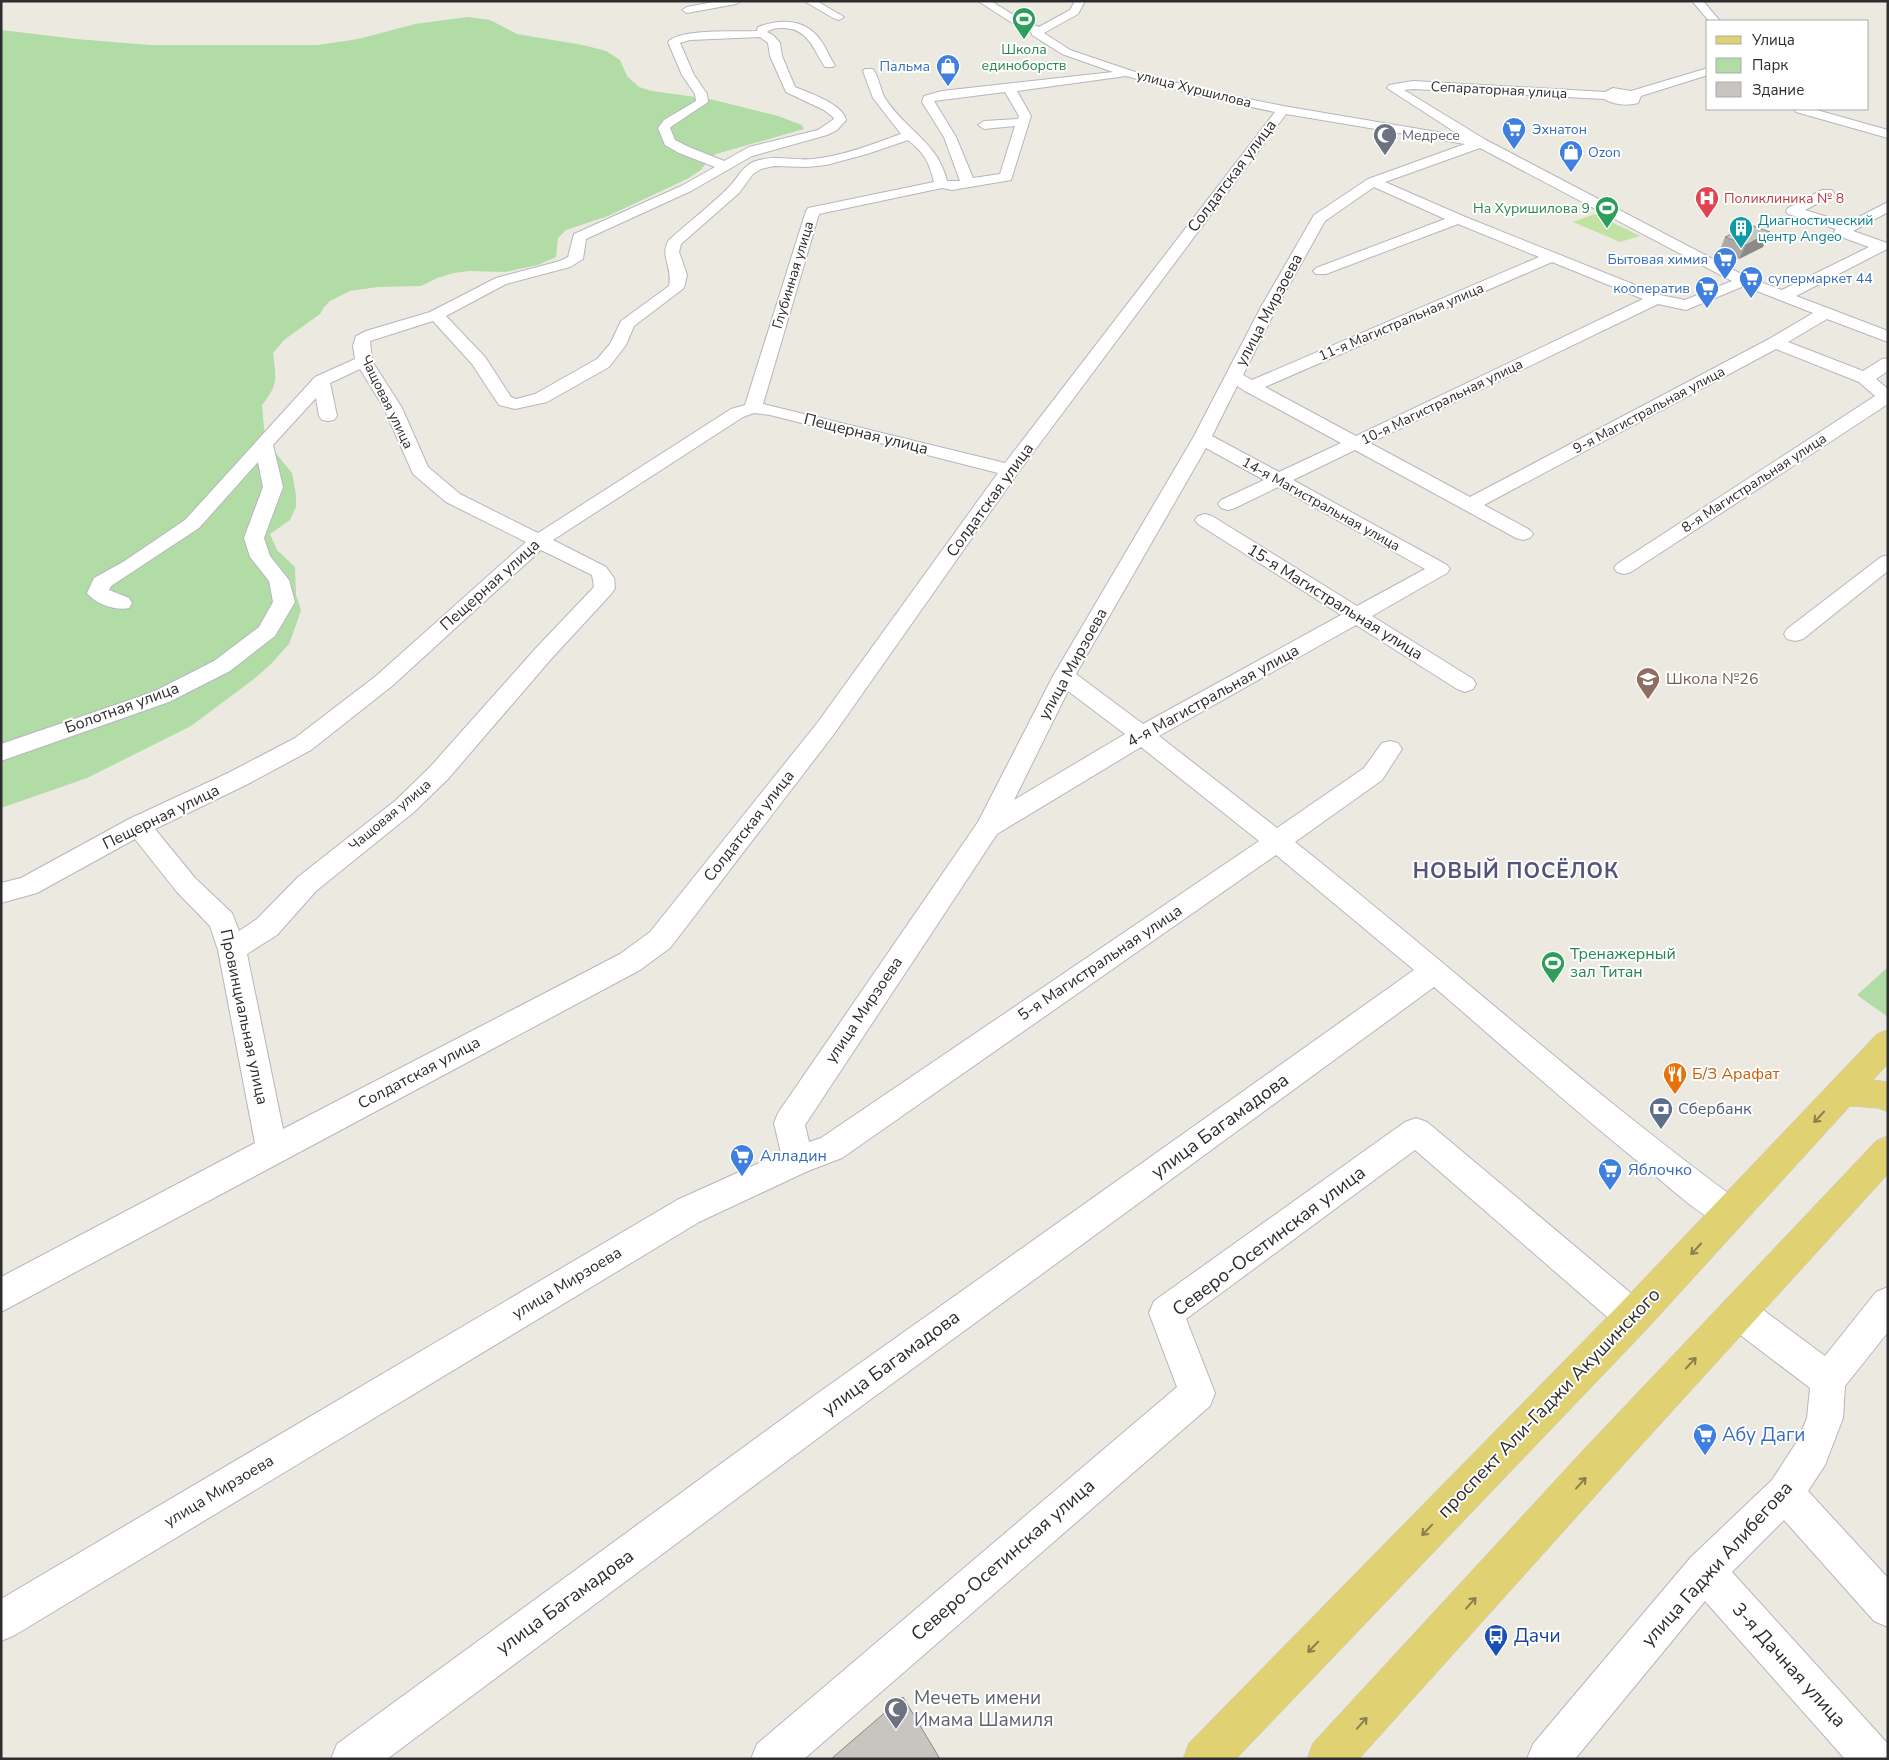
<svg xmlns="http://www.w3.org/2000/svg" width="1889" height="1760" font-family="'Nunito Sans',sans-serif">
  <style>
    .green { fill: #b2dca5 }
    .pitch { fill: #c1e2a2 }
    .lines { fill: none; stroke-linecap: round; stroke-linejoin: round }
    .minor-casing { stroke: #b5b6bf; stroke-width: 2 }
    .major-casing { stroke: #c8c8c8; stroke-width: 1 }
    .minor { fill: #fff; fill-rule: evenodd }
    .major { fill: #e0d172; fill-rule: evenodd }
    .wall { fill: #aca9a5 }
    .shaded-wall { fill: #8c8a86 }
    .building { fill: #c8c5c0; stroke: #8c8a86 }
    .oneway { stroke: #867f50 }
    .labels { text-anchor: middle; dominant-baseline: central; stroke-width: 4; stroke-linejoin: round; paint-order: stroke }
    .far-leisure-label { font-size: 14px; fill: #27864d; stroke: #fff }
    .far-shop-label { font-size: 14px; fill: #366cbe; stroke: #fff; text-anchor: end }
    .far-street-label { font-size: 14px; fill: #2d2d2d; stroke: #fff }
    .far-worship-label { font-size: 14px; fill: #5b616d; stroke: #fff; text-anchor: start }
    .far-health-label { font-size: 14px; fill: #be3a42; stroke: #fff; text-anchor: start }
    .far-culture-label { font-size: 14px; fill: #0d838f; stroke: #fff; text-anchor: start }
    .street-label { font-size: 16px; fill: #2d2d2d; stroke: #fff }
    .education-label { font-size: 16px; fill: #785e54; stroke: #fff; text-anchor: start }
    .leisure-label { font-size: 16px; fill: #27864d; stroke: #fff; text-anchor: start }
    .food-label { font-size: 16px; fill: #c56008; stroke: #fff; text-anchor: start }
    .service-label { font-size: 16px; fill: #4e5e75; stroke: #fff; text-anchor: start }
    .shop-label { font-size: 16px; fill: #366cbe; stroke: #fff; text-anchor: start }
    .near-street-label { font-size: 19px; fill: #2d2d2d; stroke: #fff }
    .near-shop-label { font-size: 19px; fill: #366cbe; stroke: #fff; text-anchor: start }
    .near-transit-label { font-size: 19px; fill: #164399; stroke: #fff; text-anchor: start }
    .near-worship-label { font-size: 19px; fill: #5b616d; stroke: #fff; text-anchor: start }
    .district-label { font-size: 21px; font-weight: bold; letter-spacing: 1px; fill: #525578; stroke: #fff }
  </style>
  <rect width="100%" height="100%" fill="#ece9e1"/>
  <!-- green -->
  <g class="green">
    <path d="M467,17L490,20L517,34L583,45L606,51L620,60L627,76L639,87L652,91L710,99L778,116L802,125L804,129L716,154L709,159L701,170L687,179L608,216L566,230L558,238L556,257L538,265L505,272L470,271L454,273L437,278L421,286L378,287L350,291L330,301L324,307L320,314L284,340L273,353C276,378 279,384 262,405L265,440L292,473L296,495V507L290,520L270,534L277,550L295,567L296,595L301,610L296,625L289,644L270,665L254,679L191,726L87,778L1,808V30L76,39L150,45H318L358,39L415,24Z"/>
    <polygon points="1888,967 1888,1017 1857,995"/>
  </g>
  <!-- pitch -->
  <polygon class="pitch" points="1595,214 1640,236 1620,242 1573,222"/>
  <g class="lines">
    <!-- minor casing -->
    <g class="minor-casing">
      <g id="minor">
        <polygon points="718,1 741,1 736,4 687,13 682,10 687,7"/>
        <polygon points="804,1 817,1 844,17 839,20 835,19"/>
        <path d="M978,1H991L1025,22L1039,27L1070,10L1075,1H1085L1078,14L1044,33L1070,50L1132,71L1200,89L1283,106L1461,136L1387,88L1389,85L1413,81L1605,92L1613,88L1631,91L1708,68V75L1641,96L1638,103C1626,106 1615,105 1604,99L1413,89L1404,90L1486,140L1749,278L1782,290L1869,247L1836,235L1834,232L1836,229L1788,214L1786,211L1788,208L1822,190H1832L1834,193L1832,196L1805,210L1847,223L1888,202V212L1853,231L1887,243V249L1796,296L1888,331V342L1827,319L1788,342L1863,371L1882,359L1888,358V371L1876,379L1888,389V404L1631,572L1624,574L1617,572L1614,568L1617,564L1875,396L1859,382L1776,349L1484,505L1530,530L1533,534L1530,538L1523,540L1516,538L1355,450L1293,480L1447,565L1450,569L1447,573L1372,616L1473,679L1476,684L1473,689L1465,692L1457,689L1356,625L1159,736L1277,828L1364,768L1382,743L1390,741L1398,743L1402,749L1382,780L1295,842C1444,960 1586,1089 1740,1202L1745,1213L1740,1224L1729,1228C1701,1217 1675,1192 1652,1173C1577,1113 1506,1049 1434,987L837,1424L387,1759H331L337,1744L811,1398L1414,970L1276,855L842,1158L808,1171L699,1222L15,1635L1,1641V1599L677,1200L781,1153L774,1123L778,1113L978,822L1053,676L1193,438L1261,307L1314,215L1368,179L1465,144L1286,114L1017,474L834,734L670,948L640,970L1,1312V1277L255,1143L218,950L210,926L177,892L135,839L37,893L1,903V883L21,878L129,819L228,773L295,738L376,676L526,542L446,502L413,474L384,408L360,369L330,383L337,416L334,420L328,421L322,420L319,416L316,398L273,445L283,487L264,538L270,556L289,580L295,602L275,636L230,671L169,702L1,761V744L153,692L214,661L259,627L273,602L269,581L250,557L244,538L263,487L258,462L199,528L111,586L109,590L129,598L132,603L129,608C116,611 95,604 87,593L94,578L123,562L185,520L315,377L355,359L353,346L356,336L366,331L430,312L496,278L560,261L568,257L574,234L681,186L715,167L679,153L665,145L658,128L664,120L696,101L695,94L682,75L668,42C680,28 737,32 757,31L758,27C781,18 807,19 821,41C827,49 829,57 835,65L833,67H825C813,49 808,27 781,28C775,28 771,29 767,32L773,35L780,43L782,56L795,87C809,93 843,104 846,120L837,130L827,135L752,156L691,191L586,239L583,259L570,267L506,284L446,316L485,357L511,397L516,399L535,394L597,359L610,344L621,321L669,286C673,267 659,255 669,240C689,222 710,206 729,187C737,179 742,167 753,162C773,154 793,161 813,159C843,156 873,144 901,134L873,98L863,71L865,69H873C879,77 880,89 885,98C905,130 938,142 947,181H960L944,137L922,102L924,96L942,91L1113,72L1062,54L1032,35L1031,32L1017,26ZM760,37L768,43L770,56L786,92L824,110L833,117L834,119L818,130L749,147L724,161L689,147L675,140L670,128L672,126L708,102L707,94L694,75L680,43L690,40ZM1126,76L1199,96L1275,112L1005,463L763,404L819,214L942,188L952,190L1011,180L1031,116L1017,91ZM1005,92L1019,116L1018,119L984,121L978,125L984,129L1015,126L1000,174L973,178L956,137L934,101ZM908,140C924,153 929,161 934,182L813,207L808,208L806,211L745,405L731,409L538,533L460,494L428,467L402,408L372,361L370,341L433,321L472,364L499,405L515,409L547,402L609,367L626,345L634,326L684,288L687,275L679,252L681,244L739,193L753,174L761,169L774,166L807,167L826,165L867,154ZM1480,148L1732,281L1685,300L1660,295L1463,216L1385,182ZM1374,187L1445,219L1316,268L1313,271L1316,274H1326L1458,224L1539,257L1252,380L1243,375L1277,307L1325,221ZM1552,262L1643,299L1356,436L1265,387ZM1744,286L1813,313L1769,339L1470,497L1370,443L1658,304L1686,310ZM1237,386L1245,391L1341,443L1279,472L1212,436ZM754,413L770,415L998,473L818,722L650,932L620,954L283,1129L247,954L277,935L316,891L414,812L448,779L552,658L612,593L615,588L614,578L606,567L553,540L743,417ZM1206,448L1264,480L1221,500L1218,504L1221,508L1228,510L1235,508L1278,487L1425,569L1357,606L1212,516L1205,514L1198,516L1195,520L1198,524L1341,615L1143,724L1076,674ZM541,550L592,575L594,587L536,648L430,767L396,800L298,877L257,919L239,931L232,913L195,878L155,829L246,785L311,750L392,686ZM1068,691L1125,734L1014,800ZM1141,747L1259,841L821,1138L809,1142L805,1125L997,834Z"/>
        <polygon points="1692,1 1703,1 1720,21 1709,21"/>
        <polygon points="1794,109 1813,109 1888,130 1888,138 1796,112"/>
        <polygon points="1888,555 1888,571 1803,639 1795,641 1787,639 1784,634 1787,629 1881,557"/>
        <polygon points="1416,1118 1427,1122 1645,1305 1650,1317 1645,1329 1633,1334 1621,1329 1415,1150 1186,1319 1215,1393 1210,1406 804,1759 751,1759 757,1744 1177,1387 1149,1313 1154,1301 1405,1122"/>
        <polygon points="1888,1287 1888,1332 1845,1386 1843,1418 1825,1465 1808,1491 1888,1578 1888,1627 1874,1621 1784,1520 1732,1572 1888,1744 1888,1759 1845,1759 1705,1601 1575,1759 1527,1759 1533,1744 1691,1557 1772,1480 1798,1440 1807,1418 1810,1388 1726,1324 1721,1312 1726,1300 1738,1295 1750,1300 1825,1356 1876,1292"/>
      </g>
    </g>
    <!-- major casing -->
    <g class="major-casing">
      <g id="major">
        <polygon points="1888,1030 1888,1064 1873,1080 1888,1082 1888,1112 1878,1108 1850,1106 1646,1330 1236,1759 1183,1759 1189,1743 1620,1304 1877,1034"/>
        <polygon points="1888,1136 1888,1174 1615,1474 1359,1759 1307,1759 1313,1743 1587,1446 1876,1141"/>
      </g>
    </g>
    <!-- minor -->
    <use href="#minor" class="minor"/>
    <!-- major -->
    <use href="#major" class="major"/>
  </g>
  <!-- wall -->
  <polygon class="wall" points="1725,237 1763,247 1739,259 1719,252"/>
  <!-- shaded-wall -->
  <polygon class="shaded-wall" points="1770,232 1763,247 1739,259 1746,245"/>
  <!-- building -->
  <g class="building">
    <polygon points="1750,225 1770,232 1746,245 1725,237"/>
    <polygon points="903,1697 940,1759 831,1759"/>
  </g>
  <!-- one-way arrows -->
  <defs><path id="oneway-shaft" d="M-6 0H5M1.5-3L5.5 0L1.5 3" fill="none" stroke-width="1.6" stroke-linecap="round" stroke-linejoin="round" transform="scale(1.25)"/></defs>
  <g class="oneway">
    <use href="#oneway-shaft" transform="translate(1819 1117) rotate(133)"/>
    <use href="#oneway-shaft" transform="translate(1696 1249) rotate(133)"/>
    <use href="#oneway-shaft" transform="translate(1691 1363) rotate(-47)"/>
    <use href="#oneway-shaft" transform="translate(1581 1483) rotate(-48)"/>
    <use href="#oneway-shaft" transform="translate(1427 1530) rotate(134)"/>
    <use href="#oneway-shaft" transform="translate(1471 1603) rotate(-48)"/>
    <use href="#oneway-shaft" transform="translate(1313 1647) rotate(134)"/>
    <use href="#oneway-shaft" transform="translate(1362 1723) rotate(-48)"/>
  </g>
  <!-- icons -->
  <defs>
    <g id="stadium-pin" transform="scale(1.25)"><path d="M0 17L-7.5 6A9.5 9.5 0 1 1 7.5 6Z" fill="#2e9e5b" stroke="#fff"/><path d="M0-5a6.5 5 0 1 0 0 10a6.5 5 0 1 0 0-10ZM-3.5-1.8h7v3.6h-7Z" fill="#fff"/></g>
    <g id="shop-pin" transform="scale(1.25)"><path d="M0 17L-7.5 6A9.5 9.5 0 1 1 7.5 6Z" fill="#3f7fe0" stroke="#fff"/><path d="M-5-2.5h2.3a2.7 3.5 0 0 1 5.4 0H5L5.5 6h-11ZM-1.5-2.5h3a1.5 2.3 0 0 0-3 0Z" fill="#fff"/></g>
    <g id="supermarket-pin" transform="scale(1.25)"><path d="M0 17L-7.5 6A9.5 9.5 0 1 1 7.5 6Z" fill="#3f7fe0" stroke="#fff"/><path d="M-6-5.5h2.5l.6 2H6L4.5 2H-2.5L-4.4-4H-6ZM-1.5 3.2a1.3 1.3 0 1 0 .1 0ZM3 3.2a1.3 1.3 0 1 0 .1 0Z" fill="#fff"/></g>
    <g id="mosque-pin" transform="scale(1.25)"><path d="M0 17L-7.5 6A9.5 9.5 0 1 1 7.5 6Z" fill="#6b7280" stroke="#fff"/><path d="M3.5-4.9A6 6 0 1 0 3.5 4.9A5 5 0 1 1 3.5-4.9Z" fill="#fff"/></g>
    <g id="hospital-pin" transform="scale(1.25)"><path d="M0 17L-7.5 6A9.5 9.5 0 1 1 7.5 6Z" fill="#e0444e" stroke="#fff"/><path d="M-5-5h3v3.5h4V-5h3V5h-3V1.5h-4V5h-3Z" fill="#fff"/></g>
    <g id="building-pin" transform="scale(1.25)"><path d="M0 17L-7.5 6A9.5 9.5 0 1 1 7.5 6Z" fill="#0f9aa8" stroke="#fff"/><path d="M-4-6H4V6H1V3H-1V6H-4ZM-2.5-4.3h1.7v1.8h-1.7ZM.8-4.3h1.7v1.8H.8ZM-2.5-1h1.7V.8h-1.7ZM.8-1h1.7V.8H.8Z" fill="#fff"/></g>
    <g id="school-pin" transform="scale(1.25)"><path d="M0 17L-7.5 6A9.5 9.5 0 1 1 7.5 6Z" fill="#8d6e63" stroke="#fff"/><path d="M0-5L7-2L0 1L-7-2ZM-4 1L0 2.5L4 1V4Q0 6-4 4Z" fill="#fff"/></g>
    <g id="restaurant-pin" transform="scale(1.25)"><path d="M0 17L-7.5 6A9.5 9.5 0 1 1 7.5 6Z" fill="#e8710a" stroke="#fff"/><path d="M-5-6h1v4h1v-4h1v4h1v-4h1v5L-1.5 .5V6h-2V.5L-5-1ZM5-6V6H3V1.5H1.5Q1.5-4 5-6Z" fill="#fff"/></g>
    <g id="bank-pin" transform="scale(1.25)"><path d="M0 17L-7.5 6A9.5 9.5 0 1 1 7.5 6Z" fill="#5c6f8a" stroke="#fff"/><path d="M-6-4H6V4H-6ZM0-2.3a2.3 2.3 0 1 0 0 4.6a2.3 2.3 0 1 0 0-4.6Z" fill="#fff"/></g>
    <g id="bus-pin" transform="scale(1.25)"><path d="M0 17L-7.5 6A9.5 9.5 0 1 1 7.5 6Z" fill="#1a4fb4" stroke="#fff"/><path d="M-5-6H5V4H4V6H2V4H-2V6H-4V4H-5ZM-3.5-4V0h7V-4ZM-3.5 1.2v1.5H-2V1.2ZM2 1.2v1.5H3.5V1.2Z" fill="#fff"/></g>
  </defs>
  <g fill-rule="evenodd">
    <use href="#stadium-pin" x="1024" y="19"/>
    <use href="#shop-pin" x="948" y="66"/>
    <use href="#supermarket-pin" x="1514" y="129"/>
    <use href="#mosque-pin" x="1385" y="135"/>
    <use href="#shop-pin" x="1571" y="152"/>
    <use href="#hospital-pin" x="1707" y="198"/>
    <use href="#stadium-pin" x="1607" y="208"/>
    <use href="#building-pin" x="1741" y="228"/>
    <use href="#supermarket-pin" x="1725" y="259"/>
    <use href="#supermarket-pin" x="1751" y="278"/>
    <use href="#supermarket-pin" x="1707" y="288"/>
    <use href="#school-pin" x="1648" y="679"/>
    <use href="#stadium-pin" x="1553" y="963"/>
    <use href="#restaurant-pin" x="1675" y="1074"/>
    <use href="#bank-pin" x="1661" y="1109"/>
    <use href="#supermarket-pin" x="742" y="1156"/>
    <use href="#supermarket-pin" x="1610" y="1170"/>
    <use href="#supermarket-pin" x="1705" y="1435"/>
    <use href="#bus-pin" x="1496" y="1636"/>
    <use href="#mosque-pin" x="896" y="1709"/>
  </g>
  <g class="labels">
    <!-- far-leisure labels -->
    <g class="far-leisure-label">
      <text x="1024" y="49">Школа<tspan x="1024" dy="16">единоборств</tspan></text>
      <text x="1590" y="208" text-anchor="end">На Хуришилова 9</text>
    </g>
    <!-- far-shop labels -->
    <g class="far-shop-label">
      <text x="930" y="66">Пальма</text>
      <text x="1532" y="129" text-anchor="start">Эхнатон</text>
      <text x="1588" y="152" text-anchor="start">Ozon</text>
      <text x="1708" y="259">Бытовая химия</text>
      <text x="1768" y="278" text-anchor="start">супермаркет 44</text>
      <text x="1690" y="288">кооператив</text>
    </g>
    <!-- far-street labels -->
    <g class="far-street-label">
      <text transform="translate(1194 89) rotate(14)">улица Хуршилова</text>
      <text transform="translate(1499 90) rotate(3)">Сепараторная улица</text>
      <text transform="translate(793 275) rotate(-73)">Глубинная улица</text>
      <text transform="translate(1401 322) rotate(-23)">11-я Магистральная улица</text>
      <text transform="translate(387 402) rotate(64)">Чащовая улица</text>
      <text transform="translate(1442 402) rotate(-26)">10-я Магистральная улица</text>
      <text transform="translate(1649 410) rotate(-28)">9-я Магистральная улица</text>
      <text transform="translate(1754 483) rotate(-33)">8-я Магистральная улица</text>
      <text transform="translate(1321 504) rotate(29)">14-я Магистральная улица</text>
      <text transform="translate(390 815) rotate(-40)">Чащовая улица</text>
    </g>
    <!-- far-worship labels -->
    <g class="far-worship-label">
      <text x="1402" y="135">Медресе</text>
    </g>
    <!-- far-health labels -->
    <g class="far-health-label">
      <text x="1724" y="198">Поликлиника № 8</text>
    </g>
    <!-- far-culture labels -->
    <g class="far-culture-label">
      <text x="1758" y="220">Диагностический<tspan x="1758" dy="16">центр Angeo</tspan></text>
    </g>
    <!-- street labels -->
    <g class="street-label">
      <text transform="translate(1232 176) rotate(-53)">Солдатская улица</text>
      <text transform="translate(1269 310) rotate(-62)">улица Мирзоева</text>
      <text transform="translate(866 434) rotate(14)">Пещерная улица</text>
      <text transform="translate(990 500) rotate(-54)">Солдатская улица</text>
      <text transform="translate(490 585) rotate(-42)">Пещерная улица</text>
      <text transform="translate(1335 602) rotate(32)">15-я Магистральная улица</text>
      <text transform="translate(1073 664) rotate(-61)">улица Мирзоева</text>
      <text transform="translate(1213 696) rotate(-29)">4-я Магистральная улица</text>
      <text transform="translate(122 708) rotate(-20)">Болотная улица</text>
      <text transform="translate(161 817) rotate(-26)">Пещерная улица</text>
      <text transform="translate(749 826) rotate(-52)">Солдатская улица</text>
      <text transform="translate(1100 963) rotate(-34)">5-я Магистральная улица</text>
      <text transform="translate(864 1010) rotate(-56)">улица Мирзоева</text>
      <text transform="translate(244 1017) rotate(78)">Провинциальная улица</text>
      <text transform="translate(419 1073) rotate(-28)">Солдатская улица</text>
      <text transform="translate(567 1283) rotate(-31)">улица Мирзоева</text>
      <text transform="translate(219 1491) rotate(-31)">улица Мирзоева</text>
    </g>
    <!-- education labels -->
    <g class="education-label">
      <text x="1666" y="679">Школа №26</text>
    </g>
    <!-- leisure labels -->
    <g class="leisure-label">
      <text x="1570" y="954">Тренажерный<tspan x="1570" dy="18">зал Титан</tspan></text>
    </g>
    <!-- food labels -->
    <g class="food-label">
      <text x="1692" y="1074">Б/З Арафат</text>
    </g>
    <!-- service labels -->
    <g class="service-label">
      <text x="1678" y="1109">Сбербанк</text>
    </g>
    <!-- shop labels -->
    <g class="shop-label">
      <text x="760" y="1156">Алладин</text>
      <text x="1628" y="1170">Яблочко</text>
    </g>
    <!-- near-street labels -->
    <g class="near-street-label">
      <text transform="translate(1220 1126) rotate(-36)">улица Багамадова</text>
      <text transform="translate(1269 1241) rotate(-37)">Северо-Осетинская улица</text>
      <text transform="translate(891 1363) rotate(-36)">улица Багамадова</text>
      <text transform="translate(1549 1403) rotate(-46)">проспект Али-Гаджи Акушинского</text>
      <text transform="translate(1003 1560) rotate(-41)">Северо-Осетинская улица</text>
      <text transform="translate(1717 1564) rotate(-48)">улица Гаджи Алибегова</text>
      <text transform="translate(565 1602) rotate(-36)">улица Багамадова</text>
      <text transform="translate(1789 1665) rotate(48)">3-я Дачная улица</text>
    </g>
    <!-- near-shop labels -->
    <g class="near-shop-label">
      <text x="1722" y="1435">Абу Даги</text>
    </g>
    <!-- near-transit labels -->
    <g class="near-transit-label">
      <text x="1514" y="1636">Дачи</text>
    </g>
    <!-- near-worship labels -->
    <g class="near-worship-label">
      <text x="914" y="1698">Мечеть имени<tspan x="914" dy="22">Имама Шамиля</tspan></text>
    </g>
    <!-- district labels -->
    <g class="district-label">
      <text x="1516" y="871">НОВЫЙ ПОСЁЛОК</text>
    </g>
  </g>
  <!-- border -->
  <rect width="1889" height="1760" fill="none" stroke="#2d2d2d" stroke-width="5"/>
  <!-- legend -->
  <rect x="1706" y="20" width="162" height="90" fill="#ffffff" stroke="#ababab"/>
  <rect x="1716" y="36" width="25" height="8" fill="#e0d172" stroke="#ababab"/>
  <text x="1752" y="45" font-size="15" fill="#2d2d2d">Улица</text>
  <rect x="1716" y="58" width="25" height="15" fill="#b2dca5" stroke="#ababab"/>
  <text x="1752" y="70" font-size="15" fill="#2d2d2d">Парк</text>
  <rect x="1716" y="82" width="25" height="15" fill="#c8c5c0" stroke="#ababab"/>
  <text x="1752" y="95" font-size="15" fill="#2d2d2d">Здание</text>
</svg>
